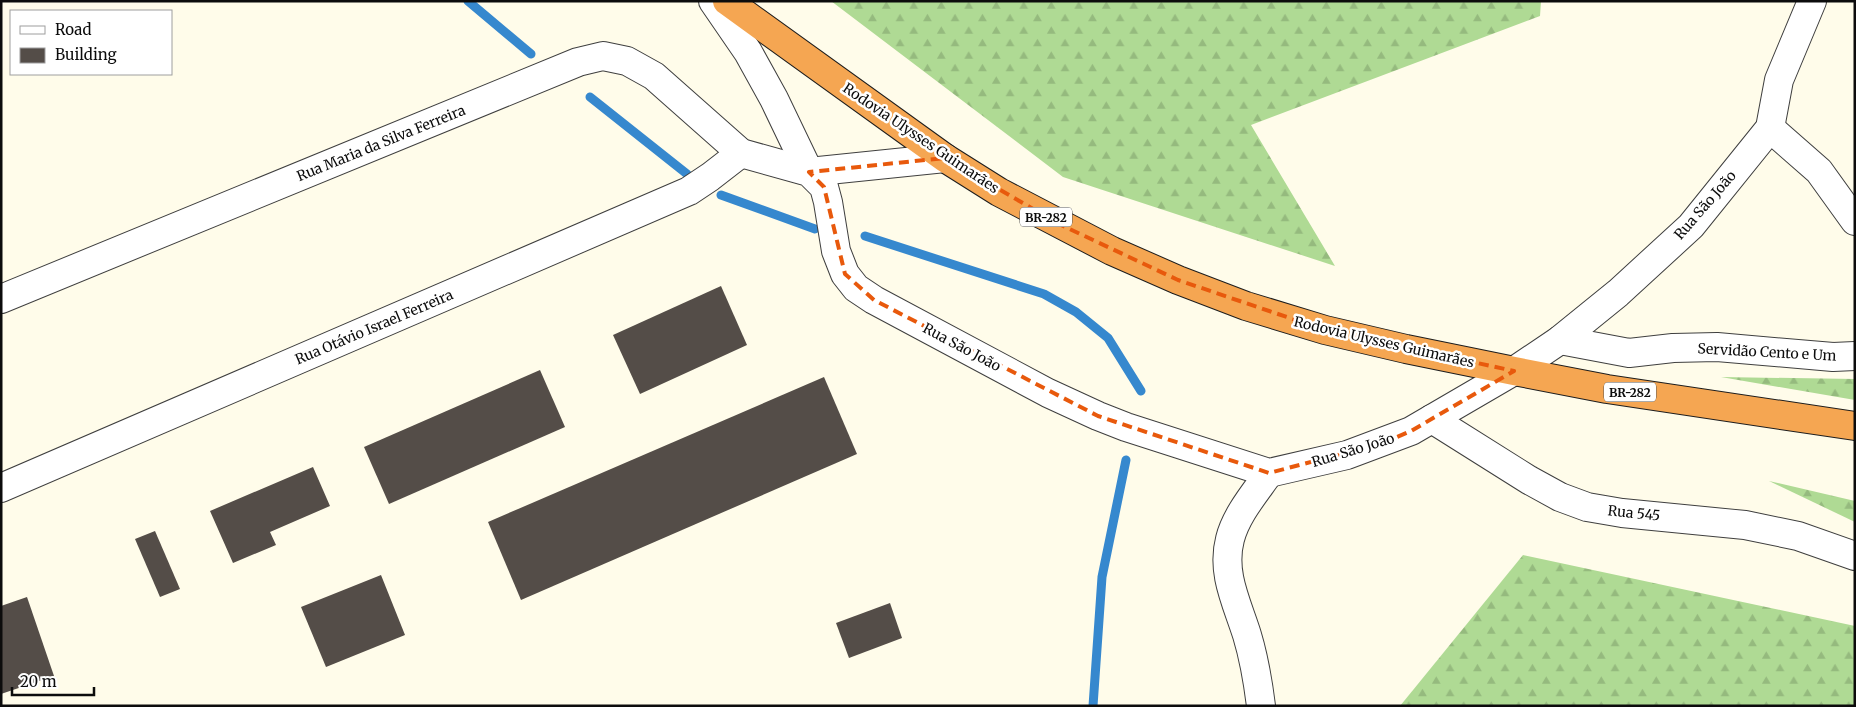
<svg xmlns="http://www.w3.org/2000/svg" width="1856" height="707" font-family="Merriweather,serif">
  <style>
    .forest { fill: url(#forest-firs) }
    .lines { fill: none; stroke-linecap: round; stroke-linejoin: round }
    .stream { stroke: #3688ce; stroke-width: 9 }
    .building { fill: #544d48 }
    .minor-casing { stroke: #3f3f3f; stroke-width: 30 }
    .highway-casing { stroke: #1d1d1d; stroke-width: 30 }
    .minor { stroke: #fff; stroke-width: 28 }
    .highway { stroke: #f5a652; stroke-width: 28 }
    .marked { fill: none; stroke: #e8590c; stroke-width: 4; stroke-dasharray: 10 6; stroke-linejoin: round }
    .labels { text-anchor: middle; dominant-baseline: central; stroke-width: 5; stroke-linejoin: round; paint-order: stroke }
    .shield { fill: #fff; stroke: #555; stroke-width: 1 }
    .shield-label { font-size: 12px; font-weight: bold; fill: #0c0c0c }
    .street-label { font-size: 14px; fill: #0c0c0c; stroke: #fff }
  </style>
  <defs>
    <pattern id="forest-firs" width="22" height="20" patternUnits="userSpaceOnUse" patternTransform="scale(1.25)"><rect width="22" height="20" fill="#afda94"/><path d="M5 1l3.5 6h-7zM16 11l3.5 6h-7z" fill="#95ba7e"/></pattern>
  </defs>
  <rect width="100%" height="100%" fill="#fffcea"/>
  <!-- forest -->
  <g class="forest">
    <polygon points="831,1 1541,1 1540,16 1251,125 1335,266 1063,177"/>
    <polygon points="1721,377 1855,379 1855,400"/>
    <polygon points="1769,481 1855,501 1855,522"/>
    <polygon points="1523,555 1855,626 1855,706 1400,706"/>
  </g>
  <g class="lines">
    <!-- stream -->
    <g class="stream">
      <polyline points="468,1 531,54"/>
      <polyline points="590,97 687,174"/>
      <polyline points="721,195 815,229"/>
      <polyline points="865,236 1044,294 1076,312 1108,338 1141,391"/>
      <polyline points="1093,706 1102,577 1126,460"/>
    </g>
  </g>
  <!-- building -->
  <g class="building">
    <polygon points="721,286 747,345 640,394 613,335"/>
    <polygon points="540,370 565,427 389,504 364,447"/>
    <polygon points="824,377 857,454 521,600 488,522"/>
    <polygon points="313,467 330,506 270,532 276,545 233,563 210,511"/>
    <polygon points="155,531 180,589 160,597 135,539"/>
    <polygon points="381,575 405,635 326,667 301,607"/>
    <polygon points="27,597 54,676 1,694 1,606"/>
    <polygon points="890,603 902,638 849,658 836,623"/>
  </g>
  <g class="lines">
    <!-- minor casing -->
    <g class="minor-casing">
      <g id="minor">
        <polyline points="713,1 748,52 774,99 809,172 945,158"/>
        <polyline points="1770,128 1819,171 1855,221"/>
        <polyline points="1,299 578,62 603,56 627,61 654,76 741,153 809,172 824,187 828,202 836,251 845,274 856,288 874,300 1048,393 1098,416 1126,427 1269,473 1347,455 1411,431 1514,371 1560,340 1618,293 1691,226 1770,128 1779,80 1812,1"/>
        <polyline points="1560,340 1629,353 1673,348 1717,347 1833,357 1855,356"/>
        <polyline points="1432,419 1529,480 1560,497 1587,507 1622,513 1745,525 1798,536 1855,556"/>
        <polyline points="1,488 689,191 710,177 741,153"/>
        <path d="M1261,706C1258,682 1254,658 1247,635C1237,603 1221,573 1230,539C1236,515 1255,493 1269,473"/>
      </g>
    </g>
    <!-- highway casing -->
    <g class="highway-casing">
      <polyline id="highway" points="727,1 945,158 999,192 1112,251 1178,280 1246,306 1325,330 1406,349 1514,371 1607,389 1855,426"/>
    </g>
    <!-- minor -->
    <use href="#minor" class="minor"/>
    <!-- highway -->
    <use href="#highway" class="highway"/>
  </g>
  <!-- marked area -->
  <path class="marked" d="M945,158L1059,224L1178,280L1325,330L1514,371L1411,431L1383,443L1269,473L1098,416L874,300L845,274L824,187L809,172Z"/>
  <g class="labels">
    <!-- shield labels -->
    <g class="shield">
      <rect x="1020" y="207.5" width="52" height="19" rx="4"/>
      <rect x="1604" y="382.5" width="52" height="19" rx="4"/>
    </g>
    <g class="shield-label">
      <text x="1046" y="217">BR-282</text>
      <text x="1630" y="392">BR-282</text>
    </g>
    <!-- street labels -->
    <g class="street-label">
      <text transform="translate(921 138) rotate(34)">Rodovia Ulysses Guimarães</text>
      <text transform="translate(381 143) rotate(-22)">Rua Maria da Silva Ferreira</text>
      <text transform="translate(1705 205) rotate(-49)">Rua São João</text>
      <text transform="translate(374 327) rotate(-23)">Rua Otávio Israel Ferreira</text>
      <text transform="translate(1384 342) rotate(13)">Rodovia Ulysses Guimarães</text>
      <text transform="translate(962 347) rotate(28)">Rua São João</text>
      <text transform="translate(1767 352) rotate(3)">Servidão Cento e Um</text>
      <text transform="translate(1353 450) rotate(-17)">Rua São João</text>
      <text transform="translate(1634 513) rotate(6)">Rua 545</text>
    </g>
  </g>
  <!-- border -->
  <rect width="1856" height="707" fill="none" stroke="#0c0c0c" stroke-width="5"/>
  <!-- legend -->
  <rect x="10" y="10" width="162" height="65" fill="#ffffff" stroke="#9e9e9e"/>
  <rect x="20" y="26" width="25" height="8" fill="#ffffff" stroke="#9e9e9e"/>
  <text x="55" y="35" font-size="15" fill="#0c0c0c">Road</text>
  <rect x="20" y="48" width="25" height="15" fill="#544d48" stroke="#9e9e9e"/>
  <text x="55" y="60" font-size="15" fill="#0c0c0c">Building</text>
  <!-- scale -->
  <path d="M12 687v8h82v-8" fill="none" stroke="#0c0c0c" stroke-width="2.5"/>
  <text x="20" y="687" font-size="15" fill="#0c0c0c" stroke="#ffffff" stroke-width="4" paint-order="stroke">20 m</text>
</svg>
